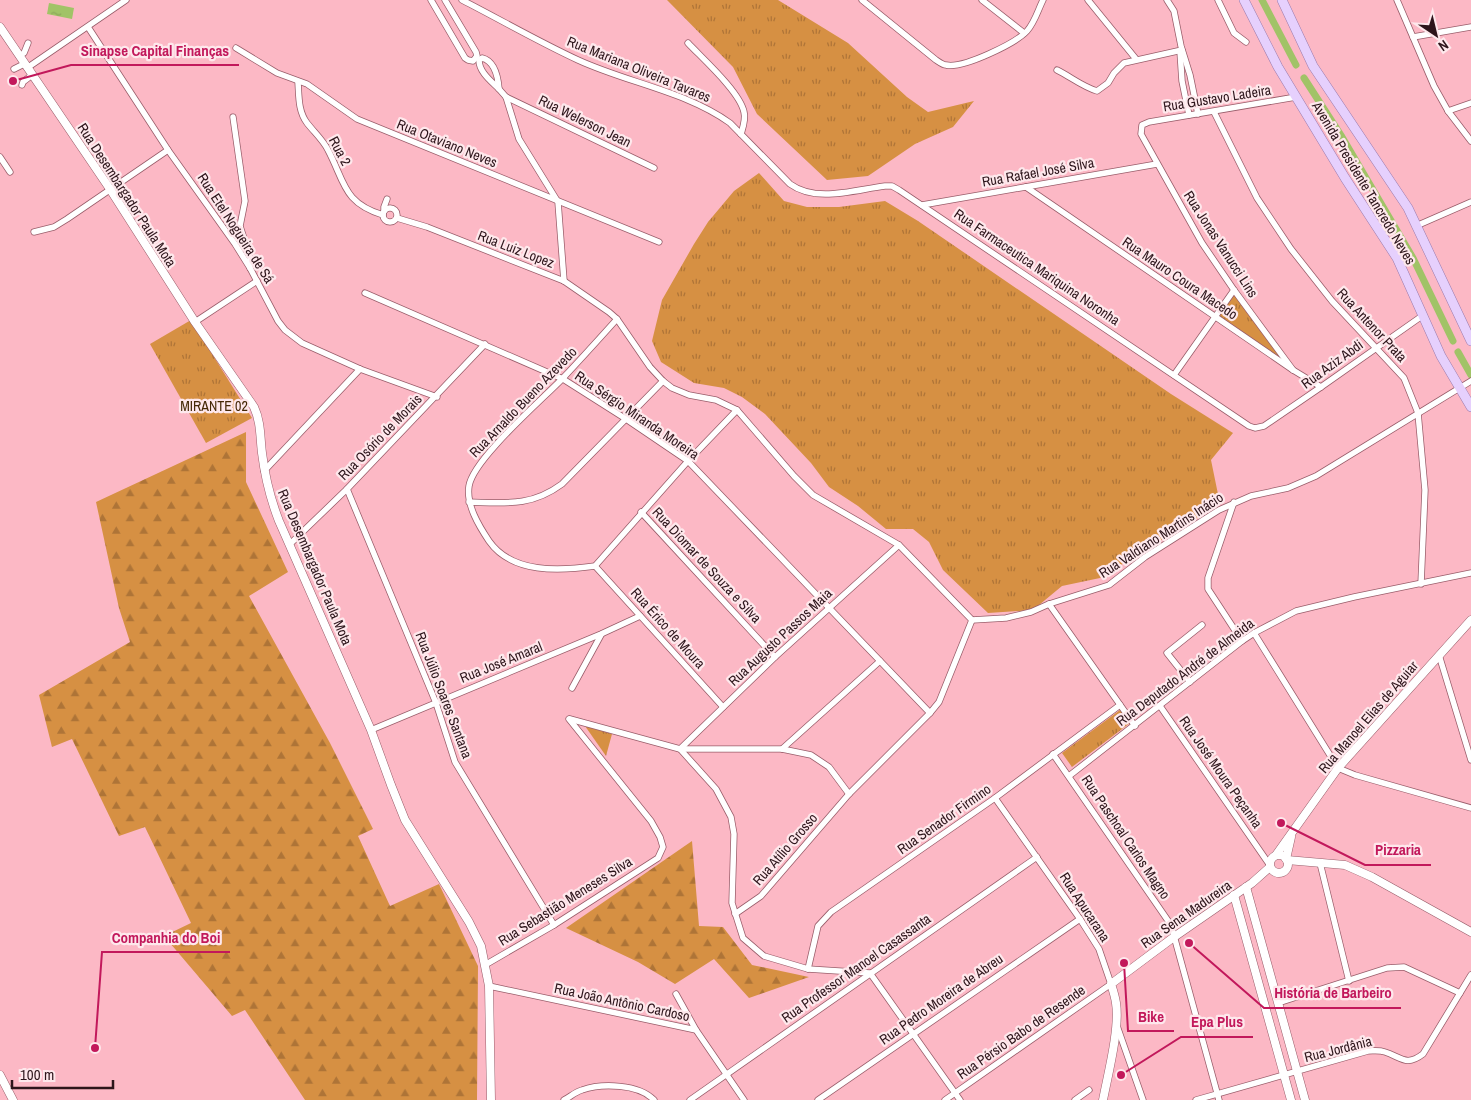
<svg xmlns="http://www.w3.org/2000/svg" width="1471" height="1100" font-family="'Archivo Narrow',sans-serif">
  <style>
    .grass { fill: url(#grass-tufts) }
    .forest { fill: url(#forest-firs) }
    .water { fill: url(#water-ripples) }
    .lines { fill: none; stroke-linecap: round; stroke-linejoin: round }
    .canal { stroke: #a1c367; stroke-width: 7 }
    .street-casing { stroke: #995d6a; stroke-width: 7 }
    .secondary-casing { stroke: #995d6a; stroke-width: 9 }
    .primary-casing { stroke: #9a7aad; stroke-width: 10 }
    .street { stroke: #fff; stroke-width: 5.5 }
    .secondary { stroke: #fff; stroke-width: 8 }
    .primary { stroke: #e6d0fd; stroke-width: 9 }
    .labels { text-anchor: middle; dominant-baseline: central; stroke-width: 4.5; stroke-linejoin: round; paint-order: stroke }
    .street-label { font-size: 14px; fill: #2d151b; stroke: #fee8ec }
    .park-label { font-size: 14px; fill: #452806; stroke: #fee8ec }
    .leader { fill: none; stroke: #c2185b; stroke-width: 2 }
    .callout-dot { fill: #c2185b; stroke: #fee8ec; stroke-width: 2 }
    .callout-label { font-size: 15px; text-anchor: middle; font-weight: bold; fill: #c2185b; stroke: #fee8ec; stroke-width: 4.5; stroke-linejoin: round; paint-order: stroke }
  </style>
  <defs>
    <pattern id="grass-tufts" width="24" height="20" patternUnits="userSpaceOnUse" patternTransform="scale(1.25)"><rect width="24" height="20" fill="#d69043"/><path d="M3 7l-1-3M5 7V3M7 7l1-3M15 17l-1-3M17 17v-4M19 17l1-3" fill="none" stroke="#ae7437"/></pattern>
    <pattern id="forest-firs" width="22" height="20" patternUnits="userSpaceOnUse" patternTransform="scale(1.25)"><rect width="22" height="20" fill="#d69043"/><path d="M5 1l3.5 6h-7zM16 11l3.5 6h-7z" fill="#ae7437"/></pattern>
    <pattern id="water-ripples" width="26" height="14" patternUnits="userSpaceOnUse" patternTransform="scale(1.25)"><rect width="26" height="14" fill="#a1c367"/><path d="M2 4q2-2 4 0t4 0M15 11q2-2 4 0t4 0" fill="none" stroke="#8ba759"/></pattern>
  </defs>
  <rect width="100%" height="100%" fill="#fcb8c5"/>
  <!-- grass -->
  <g class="grass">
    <polygon points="667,0 778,0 848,43 907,97 928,112 974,101 953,127 915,144 868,176 827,180 757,114 733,67"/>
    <polygon points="759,173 784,201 807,207 839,207 885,201 918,221 1171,394 1233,433 1211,460 1220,504 1100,578 1062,586 1033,610 988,613 943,570 929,542 913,529 886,529 858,506 829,487 811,463 765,414 742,397 724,388 694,383 661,362 652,341 662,300 694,244 708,222 734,191"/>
    <polygon points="1234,290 1293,370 1215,317"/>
    <polygon points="191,320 252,418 206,443 150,344"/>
    <polygon points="1120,710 1130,723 1072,767 1062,753"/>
    <polygon points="585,726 612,734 606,756"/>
  </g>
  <!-- forest -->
  <g class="forest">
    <polygon points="246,432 246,482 288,572 249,596 330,743 373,829 358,836 390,906 439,884 478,966 477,1100 305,1100 245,1010 232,1016 164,936 191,923 145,827 119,836 72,739 52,747 39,695 130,642 119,608 96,502"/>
    <polygon points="692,841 699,926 723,927 752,965 809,977 749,998 714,959 675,984 638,962 566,928"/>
  </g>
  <!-- water -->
  <polygon class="water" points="49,3 74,8 72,19 47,14"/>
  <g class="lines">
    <!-- canal -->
    <g class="canal">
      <polyline points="1262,0 1296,65"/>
      <polyline points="1304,78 1342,137 1413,258 1453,341"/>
      <polyline points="1458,352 1471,375"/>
    </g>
    <!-- street casing -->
    <g class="street-casing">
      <g id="street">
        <polyline points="431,0 465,58 468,60 473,61 477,56 476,52 445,0"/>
        <path d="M462,0C501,20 539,42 578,60C628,83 685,91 730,123L790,184C816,203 854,190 885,186H892L899,190L1249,426L1255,428L1264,426L1321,387L1422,316"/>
        <path d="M862,0L936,60C939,62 943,65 946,65C963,69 1016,43 1027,31C1035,22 1038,10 1043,0"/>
        <polyline points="982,0 1024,33"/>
        <polyline points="1088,0 1136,59"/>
        <polyline points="1167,0 1174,11 1181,46 1190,75 1198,114"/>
        <polyline points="1218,0 1234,33 1246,42"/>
        <polyline points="1397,0 1434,86 1448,111 1471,141"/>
        <polyline points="88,27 168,150 235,244 250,268 278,321 285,330 302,343 360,369 437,397"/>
        <polyline points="1413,37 1471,27"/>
        <path d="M688,43C703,59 740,92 744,112C746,119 743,127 741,134"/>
        <polyline points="236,48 277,73 307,84 357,119 659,242"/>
        <polyline points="1180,51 1182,81 1189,115"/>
        <polyline points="19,56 24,53 28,43"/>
        <path d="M482,58C495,61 498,77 499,89C491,81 479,72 479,60Z"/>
        <polyline points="27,68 126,0"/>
        <polyline points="14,69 24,64"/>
        <path d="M1057,70C1071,77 1083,87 1097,91L1108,83L1114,73L1124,63L1182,50"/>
        <path d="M298,82C299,96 298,111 307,123C314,132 323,140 328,150C345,182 343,203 383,215"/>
        <polyline points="22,85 23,82 32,75"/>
        <polyline points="499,89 506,97 519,139 558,202 564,281"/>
        <polyline points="506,97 654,168"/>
        <polyline points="1448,111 1471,103"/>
        <polyline points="1214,112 1257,198 1291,249 1332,301 1404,378 1418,413 1425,490 1421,584"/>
        <polyline points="233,117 245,201 240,226 250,257 250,268"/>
        <polyline points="0,157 10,172"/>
        <polyline points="1026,187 1293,370 1321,387"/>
        <polyline points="922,205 1157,164"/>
        <circle cx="390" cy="215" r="7"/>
        <polyline points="384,211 384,207 387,199"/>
        <polyline points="397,218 427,227 564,281 609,312 617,319 650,367 663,381 672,388 689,395 716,400 737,410 794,476 813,495 899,545 972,620"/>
        <polyline points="1416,226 1471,202"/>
        <polyline points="34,232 54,227 67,219 168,150"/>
        <polyline points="365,293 563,379 626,419 688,461 930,713"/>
        <path d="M617,319C599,339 581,359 563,378C542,400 473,459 469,486C466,505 479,526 489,541C512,574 560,571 595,566L688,461L737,410"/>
        <polyline points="195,322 257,281"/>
        <polyline points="1293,370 1234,290 1202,243 1141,134 1142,125 1149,122 1296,97"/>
        <polyline points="1174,375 1234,290"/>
        <polyline points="264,471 360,369"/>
        <polyline points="347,489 436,703 455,762 554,925"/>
        <path d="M469,502C505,503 531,507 562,484L663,381"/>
        <polyline points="1234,502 1208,578 1208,589 1242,641"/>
        <polyline points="641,512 775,657"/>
        <polyline points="290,544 347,489 485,344"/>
        <polyline points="899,545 775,657 680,749 716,789 731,817 734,834 732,903 743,938 764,956 808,969 870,973 960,1100"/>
        <polyline points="595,566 723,707"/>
        <polyline points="1049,604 1135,726"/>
        <polyline points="972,620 1006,618 1031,612 1049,604 1109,585 1145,557 1219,510 1251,496 1288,488 1316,476 1471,381"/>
        <polyline points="1254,633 1338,768 1355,775 1471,808"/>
        <polyline points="1439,655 1471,760"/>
        <polyline points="1190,682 1167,653 1202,625"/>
        <polyline points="572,688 601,635"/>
        <polyline points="1160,706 1269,864"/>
        <polyline points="570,719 680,749 782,749 811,755 829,767 849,794"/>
        <polyline points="371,730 601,634 640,616"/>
        <polyline points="782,749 880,661"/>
        <polyline points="1053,754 1171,925 1219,1100"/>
        <polyline points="1069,776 1242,641 1254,633 1296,611 1354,597 1471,573"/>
        <polyline points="1320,863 1349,981"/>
        <polyline points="735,914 761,896 849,794 930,713 939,702 972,620"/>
        <polyline points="485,965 554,925 658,858 663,847 660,837 651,821 569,719"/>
        <polyline points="808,969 818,926 831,912 995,798 1120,705"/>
        <polyline points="489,986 696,1030 744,1100"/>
        <polyline points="676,994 696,1030"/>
        <polyline points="1278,1003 1387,968 1404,967 1460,993"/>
        <polyline points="1117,1026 1143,1100"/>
        <path d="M564,1100C570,1097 575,1092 582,1090C602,1083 639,1084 654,1100"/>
        <polyline points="690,1100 1037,857"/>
        <polyline points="818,1100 1080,919"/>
        <polyline points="945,1100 1111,984 1099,949 1080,919 995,798"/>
        <polyline points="1075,1100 1089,1090"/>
        <path d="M1196,1100L1368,1051C1374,1051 1379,1050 1385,1052C1401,1057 1406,1067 1423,1054L1471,975"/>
      </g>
    </g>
    <!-- secondary casing -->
    <g class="secondary-casing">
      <g id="secondary">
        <path d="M0,27L110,189L195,322L254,407C261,422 260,437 262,453C265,477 270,498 279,521L371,730L391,785L405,820L469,922L481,946L489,986L491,1100"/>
        <circle cx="1279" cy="864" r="9"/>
        <polyline points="1276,855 1338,768 1471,620"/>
        <polyline points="1286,859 1291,837"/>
        <polyline points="1287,860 1345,865 1372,877 1471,932"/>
        <polyline points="1246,887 1305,1100"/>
        <polyline points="1234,895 1291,1100"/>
        <polyline points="0,1075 13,1100"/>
        <path d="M1103,1100C1108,1074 1120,1028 1116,1003C1115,996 1113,990 1111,984L1174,937L1252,883L1270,867"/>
      </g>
    </g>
    <!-- primary casing -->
    <g class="primary-casing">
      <g id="primary">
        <polyline points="1244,0 1278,67 1345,178 1397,258 1441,356 1471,407"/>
        <polyline points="1282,0 1313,66 1408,208 1471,341"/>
      </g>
    </g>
    <!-- street -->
    <use href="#street" class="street"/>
    <!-- secondary -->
    <use href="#secondary" class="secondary"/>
    <!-- primary -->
    <use href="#primary" class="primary"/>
  </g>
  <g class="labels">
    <!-- street labels -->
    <g class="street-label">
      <text transform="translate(639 69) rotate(22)">Rua Mariana Oliveira Tavares</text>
      <text transform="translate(1217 98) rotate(-9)">Rua Gustavo Ladeira</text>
      <text transform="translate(585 121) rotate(26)">Rua Welerson Jean</text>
      <text transform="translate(447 143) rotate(22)">Rua Otaviano Neves</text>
      <text transform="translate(340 151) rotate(62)">Rua 2</text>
      <text transform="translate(1038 172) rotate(-10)">Rua Rafael José Silva</text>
      <text transform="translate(1364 183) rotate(59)">Avenida Presidente Tancredo Neves</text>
      <text transform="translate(127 195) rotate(57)">Rua Desembargador Paula Mota</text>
      <text transform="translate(236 228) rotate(57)">Rua Etel Nogueira de Sá</text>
      <text transform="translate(1221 244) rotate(57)">Rua Jonas Vanucci Lins</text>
      <text transform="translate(516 249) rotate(21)">Rua Luiz Lopez</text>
      <text transform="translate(1037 267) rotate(34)">Rua Farmaceutica Mariquina Noronha</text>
      <text transform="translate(1180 278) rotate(34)">Rua Mauro Coura Macedo</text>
      <text transform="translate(1372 325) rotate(47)">Rua Antenor Prata</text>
      <text transform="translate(1332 364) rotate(-36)">Rua Aziz Abdi</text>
      <text transform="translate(523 402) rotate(-46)">Rua Arnaldo Bueno Azevedo</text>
      <text transform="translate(637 415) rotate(34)">Rua Sérgio Miranda Moreira</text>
      <text transform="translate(380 437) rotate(-46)">Rua Osório de Morais</text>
      <text transform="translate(1161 535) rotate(-33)">Rua Valdiano Martins Inácio</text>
      <text transform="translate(707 565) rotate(47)">Rua Diomar de Souza e Silva</text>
      <text transform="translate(315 567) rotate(67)">Rua Desembargador Paula Mota</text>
      <text transform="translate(668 628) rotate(48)">Rua Érico de Moura</text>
      <text transform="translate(780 637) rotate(-43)">Rua Augusto Passos Maia</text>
      <text transform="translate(501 662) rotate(-22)">Rua José Amaral</text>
      <text transform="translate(1185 672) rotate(-37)">Rua Deputado André de Almeida</text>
      <text transform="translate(444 695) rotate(69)">Rua Júlio Soares Santana</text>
      <text transform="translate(1368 717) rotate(-49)">Rua Manoel Elias de Aguiar</text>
      <text transform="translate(1221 772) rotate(55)">Rua José Moura Peçanha</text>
      <text transform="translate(944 819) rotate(-35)">Rua Senador Firmino</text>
      <text transform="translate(1126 837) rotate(56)">Rua Paschoal Carlos Magno</text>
      <text transform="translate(785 849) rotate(-49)">Rua Atílio Grosso</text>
      <text transform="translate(565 901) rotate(-32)">Rua Sebastião Meneses Silva</text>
      <text transform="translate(1085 907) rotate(57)">Rua Apucarana</text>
      <text transform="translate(1186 914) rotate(-35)">Rua Sena Madureira</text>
      <text transform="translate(856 968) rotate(-35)">Rua Professor Manoel Casassanta</text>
      <text transform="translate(941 999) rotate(-35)">Rua Pedro Moreira de Abreu</text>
      <text transform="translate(622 1002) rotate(12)">Rua João Antônio Cardoso</text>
      <text transform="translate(1021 1032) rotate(-35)">Rua Pérsio Babo de Resende</text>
      <text transform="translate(1338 1049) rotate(-14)">Rua Jordânia</text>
    </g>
    <!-- park labels -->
    <g class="park-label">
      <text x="214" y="406">MIRANTE 02</text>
    </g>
  </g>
  <!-- callouts -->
  <path class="leader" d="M13 81L71 65H239M1281 823L1365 865H1431M95 1048L102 952H230M1189 943L1264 1008H1401M1124 963L1128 1031H1174M1121 1075L1181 1037H1253"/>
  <g class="callout-dot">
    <circle cx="13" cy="81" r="5"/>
    <circle cx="1281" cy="823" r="5"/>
    <circle cx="95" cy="1048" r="5"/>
    <circle cx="1189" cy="943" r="5"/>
    <circle cx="1124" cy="963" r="5"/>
    <circle cx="1121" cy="1075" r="5"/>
  </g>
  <g class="callout-label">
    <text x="155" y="56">Sinapse Capital Finanças</text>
    <text x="1398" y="855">Pizzaria</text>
    <text x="166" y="943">Companhia do Boi</text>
    <text x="1333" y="998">História de Barbeiro</text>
    <text x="1151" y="1022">Bike</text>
    <text x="1217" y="1027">Epa Plus</text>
  </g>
  <!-- north arrow -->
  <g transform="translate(1436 35) rotate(145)" stroke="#fee8ec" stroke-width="4" paint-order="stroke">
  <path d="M0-4L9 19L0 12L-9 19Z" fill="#2d151b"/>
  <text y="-8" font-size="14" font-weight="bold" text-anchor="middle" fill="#2d151b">N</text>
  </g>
  <!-- scale -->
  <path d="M12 1080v8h101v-8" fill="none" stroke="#2d151b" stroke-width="2.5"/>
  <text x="20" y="1080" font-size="15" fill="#2d151b" stroke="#fee8ec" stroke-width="4" paint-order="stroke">100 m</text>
</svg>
